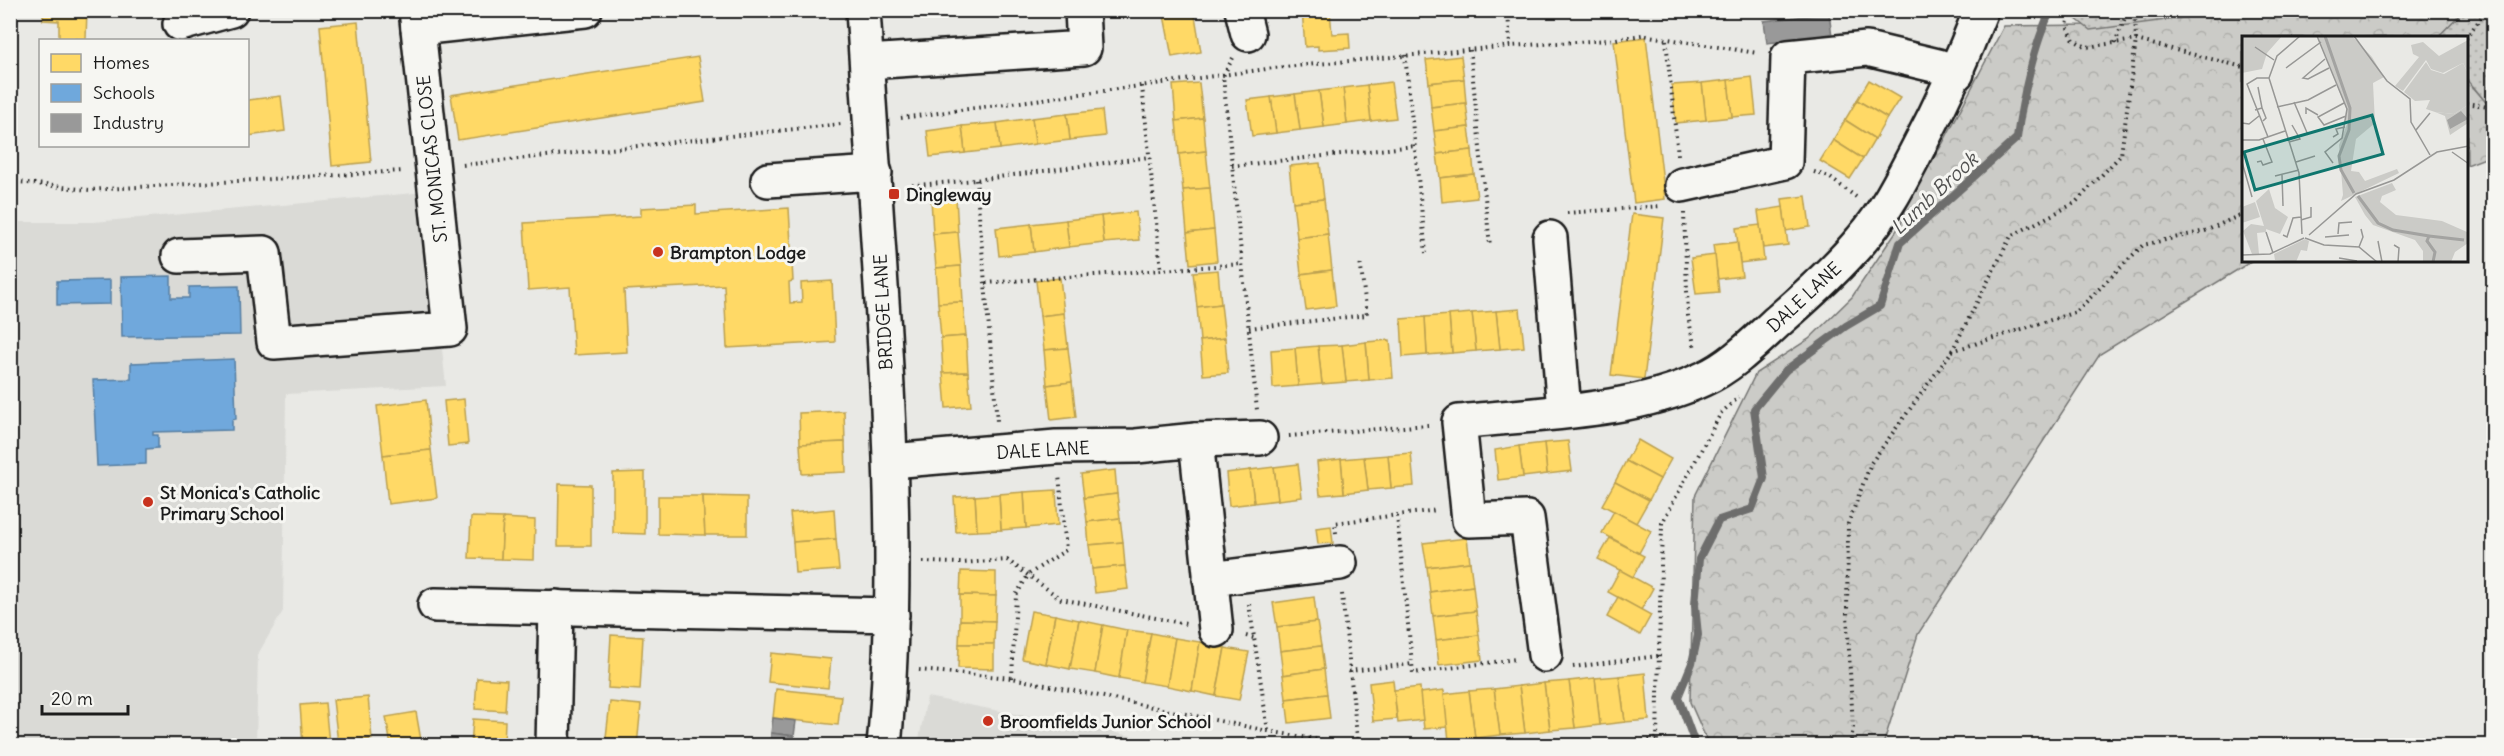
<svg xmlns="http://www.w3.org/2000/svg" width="2504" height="756" font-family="Delius,sans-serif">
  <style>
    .built { fill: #dadad6 }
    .forest { fill: url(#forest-crowns); stroke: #747472; stroke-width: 1.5 }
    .park { fill: url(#park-dots); stroke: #747472; stroke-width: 1.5 }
    .homes { fill: #ffd966; stroke: #bba050; stroke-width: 1.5 }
    .schools { fill: #6fa8dc; stroke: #567ea2; stroke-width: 1.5 }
    .industry { fill: #999; stroke: #747474; stroke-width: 1.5 }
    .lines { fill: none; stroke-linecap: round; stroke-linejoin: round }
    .stream { stroke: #6d6d6c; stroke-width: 8 }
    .minor-casing { stroke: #1c1c1c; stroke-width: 38 }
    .path { stroke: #1c1c1c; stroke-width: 4; stroke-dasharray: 1.5 4.5; stroke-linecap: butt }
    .minor { stroke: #f6f6f2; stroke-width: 33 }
    .poi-dot { fill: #c8321e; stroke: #f6f6f2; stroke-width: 2 }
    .labels { text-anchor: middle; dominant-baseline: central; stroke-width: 6; stroke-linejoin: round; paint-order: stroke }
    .street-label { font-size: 18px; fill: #1c1c1c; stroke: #f6f6f2 }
    .poi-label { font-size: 18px; font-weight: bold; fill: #1c1c1c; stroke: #f6f6f2; text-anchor: start }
    .water-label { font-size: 20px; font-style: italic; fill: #525251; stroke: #f6f6f2 }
    .inset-river { fill: none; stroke: #a3a3a1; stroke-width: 3 }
    .inset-road { fill: none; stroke: #979795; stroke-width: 1.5 }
    .view { fill: #0f766e; fill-opacity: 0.15; stroke: #0f766e; stroke-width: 3 }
    .inset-edge { fill: none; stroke: #1c1c1c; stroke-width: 3 }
  </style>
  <defs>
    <pattern id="forest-crowns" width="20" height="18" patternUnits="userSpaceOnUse" patternTransform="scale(1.5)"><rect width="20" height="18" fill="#cbcbc7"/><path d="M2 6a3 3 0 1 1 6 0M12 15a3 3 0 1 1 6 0" fill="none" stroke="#aeaeaa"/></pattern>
    <pattern id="park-dots" width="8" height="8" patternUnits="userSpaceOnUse" patternTransform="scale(1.5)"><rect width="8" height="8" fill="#cbcbc7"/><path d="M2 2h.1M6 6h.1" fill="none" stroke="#aeaeaa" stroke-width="1.8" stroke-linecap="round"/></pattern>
  </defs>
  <rect width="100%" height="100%" fill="#e9e9e5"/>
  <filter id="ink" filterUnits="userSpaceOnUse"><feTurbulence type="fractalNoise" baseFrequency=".0167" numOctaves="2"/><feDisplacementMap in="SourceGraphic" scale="12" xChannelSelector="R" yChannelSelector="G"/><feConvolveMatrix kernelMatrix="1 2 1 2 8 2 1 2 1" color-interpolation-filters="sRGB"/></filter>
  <g filter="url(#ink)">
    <!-- built -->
    <g class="built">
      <polygon points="425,192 446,386 286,394 283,611 258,654 256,745 11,746 11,222 94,222"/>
      <polygon points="927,697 1179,745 918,745"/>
    </g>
    <!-- forest -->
    <g class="forest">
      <polygon points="2225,10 2464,11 2438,37 2243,38 2243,261 2252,261 2100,354 1918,634 1883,745 1709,745 1690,702 1695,496 1756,373 1809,339 1852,297 1901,224 1908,201 1943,143 2004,26 2093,25"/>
      <polygon points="2466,79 2494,111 2493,155 2467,165"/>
    </g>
    <!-- park -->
    <g class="park">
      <polygon points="2464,10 2493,11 2493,111 2467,79 2466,38 2438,37"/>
      <polygon points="2066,11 2066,10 2235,11 2090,30"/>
    </g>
    <!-- homes -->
    <g class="homes">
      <polygon points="43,10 87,10 86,39 59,38 59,21 43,20"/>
      <polygon points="917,10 982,10 982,15 934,18 934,13 917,14"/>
      <polygon points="1012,10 1041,10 1041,12 1012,14"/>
      <polygon points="1163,10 1194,10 1201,52 1172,57"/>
      <polygon points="1302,10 1330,10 1332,34 1349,33 1350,48 1318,50 1318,46 1305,47"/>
      <polygon points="358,22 371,162 332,166 320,26"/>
      <polygon points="1646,37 1665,199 1634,203 1614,41"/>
      <polygon points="1461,56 1464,79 1429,83 1426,60"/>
      <polygon points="698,57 705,102 458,140 451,95"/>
      <polygon points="1752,77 1756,115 1732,117 1728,80"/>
      <polygon points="1464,79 1466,103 1431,107 1429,83"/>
      <polygon points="1728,80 1732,117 1706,120 1702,83"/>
      <polygon points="1869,80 1900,98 1887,118 1857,100"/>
      <polygon points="1391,82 1396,118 1371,121 1367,85"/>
      <polygon points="1199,83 1203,118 1176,121 1173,85"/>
      <polygon points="1702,83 1706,120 1676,123 1672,85"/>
      <polygon points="1367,85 1371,121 1347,124 1343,88"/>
      <polygon points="1343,88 1347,124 1324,127 1319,91"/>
      <polygon points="1319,91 1324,127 1300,130 1295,94"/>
      <polygon points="1295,94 1300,130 1276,133 1271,97"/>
      <polygon points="281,96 285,131 248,136 248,100"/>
      <polygon points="1271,97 1276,133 1252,136 1247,100"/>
      <polygon points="1857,100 1887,118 1875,139 1845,120"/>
      <polygon points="1466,103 1469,127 1434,131 1431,107"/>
      <polygon points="1102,110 1105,136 1070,140 1067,114"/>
      <polygon points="1067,114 1070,140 1035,144 1032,118"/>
      <polygon points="1032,118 1035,144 1000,149 997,123"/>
      <polygon points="1203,118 1206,151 1179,154 1176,121"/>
      <polygon points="1845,120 1875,139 1863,159 1833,140"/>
      <polygon points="997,123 1000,149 965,153 962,126"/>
      <polygon points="962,126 965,153 930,157 927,131"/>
      <polygon points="1469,127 1472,150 1437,154 1434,131"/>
      <polygon points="1833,140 1863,159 1850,179 1820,161"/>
      <polygon points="1472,150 1474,174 1440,178 1437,154"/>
      <polygon points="1206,151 1210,188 1183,190 1179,154"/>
      <polygon points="1320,163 1324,199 1293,202 1289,166"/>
      <polygon points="1474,174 1477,198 1442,202 1440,178"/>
      <polygon points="1210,188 1214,230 1187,233 1183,190"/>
      <polygon points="1806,196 1810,227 1786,231 1782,199"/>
      <polygon points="956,197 958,232 933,234 931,198"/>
      <polygon points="1324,199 1328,234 1297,238 1293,202"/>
      <polygon points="696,205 696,214 789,208 793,281 789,282 790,303 802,302 801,283 832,281 835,342 727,348 724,285 624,290 627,352 574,355 570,287 528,290 524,223 641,216 641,208"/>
      <polygon points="1783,207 1788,245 1763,248 1758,211"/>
      <polygon points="1136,212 1139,240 1104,243 1101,216"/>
      <polygon points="1632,214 1664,218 1644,379 1611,375"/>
      <polygon points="1101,216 1104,243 1069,247 1066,220"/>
      <polygon points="1066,220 1069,247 1034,252 1031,224"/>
      <polygon points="1031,224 1034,252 999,256 996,228"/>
      <polygon points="1760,225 1764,260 1740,263 1736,228"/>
      <polygon points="1214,230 1217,261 1190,264 1187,233"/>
      <polygon points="958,232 961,266 936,268 933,234"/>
      <polygon points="1328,234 1332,270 1301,274 1297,238"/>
      <polygon points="1737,242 1742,276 1718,279 1713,245"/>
      <polygon points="1715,255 1719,292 1696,294 1691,258"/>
      <polygon points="961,266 963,302 938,303 936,268"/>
      <polygon points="1218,270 1221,304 1197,307 1193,272"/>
      <polygon points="1332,270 1336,306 1306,310 1301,274"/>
      <polygon points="1060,278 1064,313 1040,316 1036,281"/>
      <polygon points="963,302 966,336 941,338 938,303"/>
      <polygon points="1221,304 1225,338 1200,341 1197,307"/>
      <polygon points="1520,309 1524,347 1500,349 1496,311"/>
      <polygon points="1496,311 1500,349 1476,351 1472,313"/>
      <polygon points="1064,313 1068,348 1044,350 1040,316"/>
      <polygon points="1472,313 1476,351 1452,353 1449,315"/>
      <polygon points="1449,315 1452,353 1427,355 1425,317"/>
      <polygon points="1425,317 1427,355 1403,357 1401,319"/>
      <polygon points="966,336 968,372 943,373 941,338"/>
      <polygon points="1225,338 1228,373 1203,375 1200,341"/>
      <polygon points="1390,340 1393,378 1369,380 1366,342"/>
      <polygon points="1366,342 1369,380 1346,382 1342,345"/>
      <polygon points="1342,345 1346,382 1322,384 1318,346"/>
      <polygon points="1318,346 1322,384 1298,386 1295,348"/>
      <polygon points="1068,348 1072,382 1047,385 1044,350"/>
      <polygon points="1295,348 1298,386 1273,388 1271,350"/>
      <polygon points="968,372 971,406 946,408 943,373"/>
      <polygon points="1072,382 1076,417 1051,420 1047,385"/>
      <polygon points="464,399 468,444 448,446 444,401"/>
      <polygon points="426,400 431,450 383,455 377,406"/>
      <polygon points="844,411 845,442 800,444 799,413"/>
      <polygon points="1638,440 1671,459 1660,479 1626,461"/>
      <polygon points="1568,441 1572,471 1547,474 1544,443"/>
      <polygon points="845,442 846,472 802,474 800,444"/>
      <polygon points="1544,443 1547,474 1523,477 1519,446"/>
      <polygon points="1519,446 1523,477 1498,480 1495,450"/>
      <polygon points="431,450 437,498 388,504 383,455"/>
      <polygon points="1411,453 1414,486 1391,488 1388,455"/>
      <polygon points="1388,455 1391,488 1368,490 1364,457"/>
      <polygon points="1364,457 1368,490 1344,493 1341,459"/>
      <polygon points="1341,459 1344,493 1320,495 1317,462"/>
      <polygon points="1626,461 1660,479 1649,500 1615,482"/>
      <polygon points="1298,464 1302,497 1278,500 1274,467"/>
      <polygon points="1274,467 1278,500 1254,503 1250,470"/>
      <polygon points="1115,470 1117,494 1084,498 1081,474"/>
      <polygon points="1250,470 1254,503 1229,506 1226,473"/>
      <polygon points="645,472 645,534 613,533 613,473"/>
      <polygon points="1615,482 1649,500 1636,523 1602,505"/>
      <polygon points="559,484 591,485 591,546 558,546"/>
      <polygon points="1056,490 1058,525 1026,528 1024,492"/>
      <polygon points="1024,492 1026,528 1001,530 999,494"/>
      <polygon points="999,494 1001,530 977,531 975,496"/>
      <polygon points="1117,494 1120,518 1087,522 1084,498"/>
      <polygon points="658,496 703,496 705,535 658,534"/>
      <polygon points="703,496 747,497 747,535 705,535"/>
      <polygon points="975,496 977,531 956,532 954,497"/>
      <polygon points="834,509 836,539 793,542 790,513"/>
      <polygon points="1614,511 1651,531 1639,553 1602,533"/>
      <polygon points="471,517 503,518 501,559 469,558"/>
      <polygon points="503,518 535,520 534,560 501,559"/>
      <polygon points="1120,518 1123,542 1089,545 1087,522"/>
      <polygon points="1331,526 1333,543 1318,544 1316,528"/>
      <polygon points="1467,538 1470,562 1427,567 1423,543"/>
      <polygon points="1610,538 1644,556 1633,577 1598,559"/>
      <polygon points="836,539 839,570 795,573 793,542"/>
      <polygon points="1123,542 1125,566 1092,569 1089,545"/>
      <polygon points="1470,562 1473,586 1430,592 1427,567"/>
      <polygon points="1125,566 1128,589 1095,593 1092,569"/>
      <polygon points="1620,570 1653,588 1641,610 1608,592"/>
      <polygon points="961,571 996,572 996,596 960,595"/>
      <polygon points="1473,586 1476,611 1433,616 1430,592"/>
      <polygon points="960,595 996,596 995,621 960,620"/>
      <polygon points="1314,597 1317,622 1277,627 1273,603"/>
      <polygon points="1618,597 1651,615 1640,635 1607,617"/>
      <polygon points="1031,611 1055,615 1046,664 1022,659"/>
      <polygon points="1476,611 1479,635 1436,640 1433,616"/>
      <polygon points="1055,615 1079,620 1070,669 1046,664"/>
      <polygon points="960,620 995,621 994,644 959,644"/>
      <polygon points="1079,620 1103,625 1095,673 1070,669"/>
      <polygon points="1317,622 1321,646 1280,651 1277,627"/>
      <polygon points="1103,625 1127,630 1119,678 1095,673"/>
      <polygon points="1127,630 1151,633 1142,682 1119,678"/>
      <polygon points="1151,633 1175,638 1167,686 1142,682"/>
      <polygon points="611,635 643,637 640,690 608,688"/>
      <polygon points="1479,635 1482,660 1439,665 1436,640"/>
      <polygon points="1175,638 1200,642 1192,691 1167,686"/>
      <polygon points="1200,642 1225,648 1216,696 1192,691"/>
      <polygon points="959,644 994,644 994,669 958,668"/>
      <polygon points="1321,646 1324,669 1283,675 1280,651"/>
      <polygon points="1225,648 1249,652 1239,700 1216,696"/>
      <polygon points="771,653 831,659 828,688 768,682"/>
      <polygon points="1324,669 1327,694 1286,699 1283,675"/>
      <polygon points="1645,673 1649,720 1625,722 1619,676"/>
      <polygon points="1619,676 1625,722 1600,725 1595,678"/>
      <polygon points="477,678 507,680 505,711 475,709"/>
      <polygon points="1595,678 1600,725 1575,728 1569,681"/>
      <polygon points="1393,680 1397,719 1373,721 1369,683"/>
      <polygon points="1569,681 1575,728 1550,730 1544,683"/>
      <polygon points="1544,683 1550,730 1525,733 1519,686"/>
      <polygon points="1519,686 1525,733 1500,735 1494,689"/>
      <polygon points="1420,687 1423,720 1398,723 1394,690"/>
      <polygon points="776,689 841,696 838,725 773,718"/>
      <polygon points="1494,689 1500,735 1475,738 1469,691"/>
      <polygon points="1444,690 1448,727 1424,729 1420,693"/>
      <polygon points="1469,691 1475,738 1449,741 1444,694"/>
      <polygon points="1327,694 1330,718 1289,723 1286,699"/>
      <polygon points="368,697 372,739 338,743 333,700"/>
      <polygon points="610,702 641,705 637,746 605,746"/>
      <polygon points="325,703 329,744 303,746 300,705"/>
      <polygon points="416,712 422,746 391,746 386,717"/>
      <polygon points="473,719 505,721 504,746 471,746"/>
    </g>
    <!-- schools -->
    <g class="schools">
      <polygon points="171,276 171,298 189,298 189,287 239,286 240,335 122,337 121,277"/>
      <polygon points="110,280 110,304 57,305 57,281"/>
      <polygon points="234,359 236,419 232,420 232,430 153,432 153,435 158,435 158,448 146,449 146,464 97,466 93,380 131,379 131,363"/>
    </g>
    <!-- industry -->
    <g class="industry">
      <polygon points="1829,13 1832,36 1767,43 1764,21"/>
      <polygon points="773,718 796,721 794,736 771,733"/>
      <polygon points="771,733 794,736 793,746 770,746"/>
    </g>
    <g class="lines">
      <!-- stream -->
      <path class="stream" d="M1693,746V738L1678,697L1692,663L1698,635L1695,605L1699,559L1719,520L1752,509L1764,478L1754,409L1786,370L1846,326L1880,306L1900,243L2017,138C2022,100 2034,44 2051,10"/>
      <!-- minor casing -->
      <g class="minor-casing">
        <g id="minor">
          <path d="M863,10C871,118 878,225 884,332C892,470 897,608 884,746"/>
          <polyline points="1242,10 1248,34"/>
          <polyline points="180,24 231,10"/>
          <polyline points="418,28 585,10"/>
          <polyline points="867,62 1084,48 1082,10"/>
          <polyline points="768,180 875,173"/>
          <polyline points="1682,185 1785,162 1788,57 1867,49 1938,66 1957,73"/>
          <polyline points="1550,238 1564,411"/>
          <polyline points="179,256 264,253 274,342 450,329 416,10"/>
          <polyline points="1196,440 1216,630"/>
          <polyline points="891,461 1056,447 1136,446 1196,440 1260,438"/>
          <polyline points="1210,579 1340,563"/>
          <polyline points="435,605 892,615"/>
          <path d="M1545,655L1527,518L1469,520L1459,422C1538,413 1631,413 1703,379C1731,367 1756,341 1778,321C1808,295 1837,269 1862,239C1884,214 1900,183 1915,154C1940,107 1962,60 1981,10"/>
          <polyline points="553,746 556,607"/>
        </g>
      </g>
      <!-- path -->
      <g class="path">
        <polyline points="1508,10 1510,46"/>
        <polyline points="2013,10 2021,10"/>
        <polyline points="2070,10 2067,26 2074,40 2086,47 2136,40 2243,67"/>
        <polyline points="2466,38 2487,10"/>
        <polyline points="1666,40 1678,155"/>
        <polyline points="2115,43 2128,10"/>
        <polyline points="1470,50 1490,246"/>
        <polyline points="1405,55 1426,253"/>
        <polyline points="1233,58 1223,76 1257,410"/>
        <polyline points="1142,86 1161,270"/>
        <polyline points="2466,103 2494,108"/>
        <polyline points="901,118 1274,68 1510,46 1609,40 1642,35 1757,53"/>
        <polyline points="463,165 841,124"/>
        <polyline points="1232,166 1415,146"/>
        <polyline points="1814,172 1829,177 1856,197"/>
        <polyline points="976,180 997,421"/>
        <polyline points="10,181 89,190 403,171"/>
        <polyline points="906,186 976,180 1149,157"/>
        <polyline points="1567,213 1661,206"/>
        <polyline points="1684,213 1688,316 1695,349"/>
        <polyline points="986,283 1242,264"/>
        <polyline points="1249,328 1367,315 1360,261"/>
        <polyline points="1952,351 2011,236 2075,203 2121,155 2136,40 2135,10"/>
        <polyline points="1289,436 1428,425"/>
        <polyline points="1397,516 1413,673 1516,659"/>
        <polyline points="1336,533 1335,523 1437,510"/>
        <polyline points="923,562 961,563 1007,560 1061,599 1186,624"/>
        <polyline points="1342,594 1358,746"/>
        <polyline points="1249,604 1268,731"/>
        <polyline points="1246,636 1254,638"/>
        <polyline points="1573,667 1658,656"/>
        <polyline points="919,670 1012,678 1268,731 1354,746"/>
        <polyline points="1349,671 1412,664"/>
        <polyline points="1012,678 1016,595 1029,574 1066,550 1059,475"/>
        <polyline points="1607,746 1657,739"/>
        <polyline points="1655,746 1657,739 1662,523 1721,413 1739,397"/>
        <polyline points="1850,746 1853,728 1847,614 1848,524 1871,463 1952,351 2076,312 2143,245 2205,231 2243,214"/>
      </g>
      <!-- minor -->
      <use href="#minor" class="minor"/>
    </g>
  </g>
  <!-- markers -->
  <g class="poi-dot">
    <rect x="888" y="188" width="12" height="12" rx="3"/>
    <circle cx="658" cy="252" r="6"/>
    <circle cx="148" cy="502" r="6"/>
    <circle cx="988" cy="721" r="6"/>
  </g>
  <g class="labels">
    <!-- street labels -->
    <g class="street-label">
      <text transform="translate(432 159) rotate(-96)">ST. MONICAS CLOSE</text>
      <text transform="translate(1804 297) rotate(-43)">DALE LANE</text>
      <text transform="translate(883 312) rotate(-93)">BRIDGE LANE</text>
      <text transform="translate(1043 450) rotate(-3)">DALE LANE</text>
    </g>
    <!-- poi labels -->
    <g class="poi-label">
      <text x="906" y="194">Dingleway</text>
      <text x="670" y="252">Brampton Lodge</text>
      <text x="160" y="492">St Monica's Catholic<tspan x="160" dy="21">Primary School</tspan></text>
      <text x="1000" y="721">Broomfields Junior School</text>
    </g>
    <!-- water labels -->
    <g class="water-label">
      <text transform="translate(1934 193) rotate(-43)">Lumb Brook</text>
    </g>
  </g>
  <!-- overview -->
  <g transform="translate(2242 36)">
    <rect width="226" height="226" fill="#e9e9e5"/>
    <path d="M184,26L189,34L202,38L221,27L226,37V69L212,78L193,76L184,73L188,64L173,65L162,56ZM13,166L18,181L0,187V171Z" fill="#cbcbc7"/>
    <path d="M226,4V37L221,27L201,37L189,33L184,24L161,55L153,50L177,21L171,18L169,9L181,6L197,20ZM226,69V87L208,99L203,80L193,76L212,78ZM127,74V83L133,87L114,103L109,135L117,136L123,145L155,133L157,137L99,165L101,159L97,109L105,88ZM150,147L154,154L140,160L138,166L154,179L200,185L225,196L226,207L213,216L209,226H181V215L173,204L131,189L123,179L113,161ZM27,153L33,172L46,181L38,198L24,193V196L15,197L17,218H10L1,195L9,188L22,190L14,165ZM63,203L67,205L65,215L59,214L54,226L33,224L32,218Z" fill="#cbcbc7"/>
    <path d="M0,0H40L25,17L20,33L0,37ZM75,0H110L130,21L142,41L131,47L133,87L127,83V75L109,87L104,85V72Z" fill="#cbcbc7"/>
    <path d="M219,75L226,83L208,93L205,84Z" fill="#a3a3a1"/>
    <path class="inset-river" d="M83,0L108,72L107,94L97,120L99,134L112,157M116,160L136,187L151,194L187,200L185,205L193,216L191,226M187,200L222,204"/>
    <path class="inset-road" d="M58,0L35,20L27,42L57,137L60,198M75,0L105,73L100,102L83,116L91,127M112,0L145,45L168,63L169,86L188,119M13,11L32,24M83,23L61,42L66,43L87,32M44,32L79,6M16,51L20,72M52,66L66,99M102,67L76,81L82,89L104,80M35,71L66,64L94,49M13,74L20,72L24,82L21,85M64,78V72L76,79M0,87L7,88L17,80M174,94L188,77M26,101L5,48L15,42H27M91,101L96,98L94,93L103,91M0,104H17L43,95M47,106L58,103L50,89M210,116L227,128M0,126L10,161M15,126L19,125L21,129L30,126L21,103M54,126L73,120M40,139L41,170M33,140L57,134M59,184L69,181V171M24,196L31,217M96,198L97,187L110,186M41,199L45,201L51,182L59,181M67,199L114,158L152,144L195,116L227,110M83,201L107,199M63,202L82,209L117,211L135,226M136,205L140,226M152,209L157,212L156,226M117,211L121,201L119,193M0,219L28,218L62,202M97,222L115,225"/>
    <path class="view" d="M130,79L141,118L13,154L2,116Z"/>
    <rect width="226" height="226" class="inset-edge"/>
  </g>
  <!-- margin -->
  <rect width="2504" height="756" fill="none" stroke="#f6f6f2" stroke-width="36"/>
  <rect x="18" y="18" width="2468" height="720" fill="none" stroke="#1c1c1c" stroke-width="2" filter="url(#ink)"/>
  <!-- legend -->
  <rect x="39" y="39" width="210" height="108" fill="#f6f6f2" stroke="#9f9f9c" stroke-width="1.5"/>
  <rect x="51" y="54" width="30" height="18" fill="#ffd966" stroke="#9f9f9c" stroke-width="1.5"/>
  <text x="93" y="69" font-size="18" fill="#1c1c1c">Homes</text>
  <rect x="51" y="84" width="30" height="18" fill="#6fa8dc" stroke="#9f9f9c" stroke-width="1.5"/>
  <text x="93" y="99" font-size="18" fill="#1c1c1c">Schools</text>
  <rect x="51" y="114" width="30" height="18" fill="#999999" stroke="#9f9f9c" stroke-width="1.5"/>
  <text x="93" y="129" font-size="18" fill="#1c1c1c">Industry</text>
  <!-- scale -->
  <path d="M42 705v9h86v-9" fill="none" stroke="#1c1c1c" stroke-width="3"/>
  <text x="51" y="705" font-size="18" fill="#1c1c1c" stroke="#f6f6f2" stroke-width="4.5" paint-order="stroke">20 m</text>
</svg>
